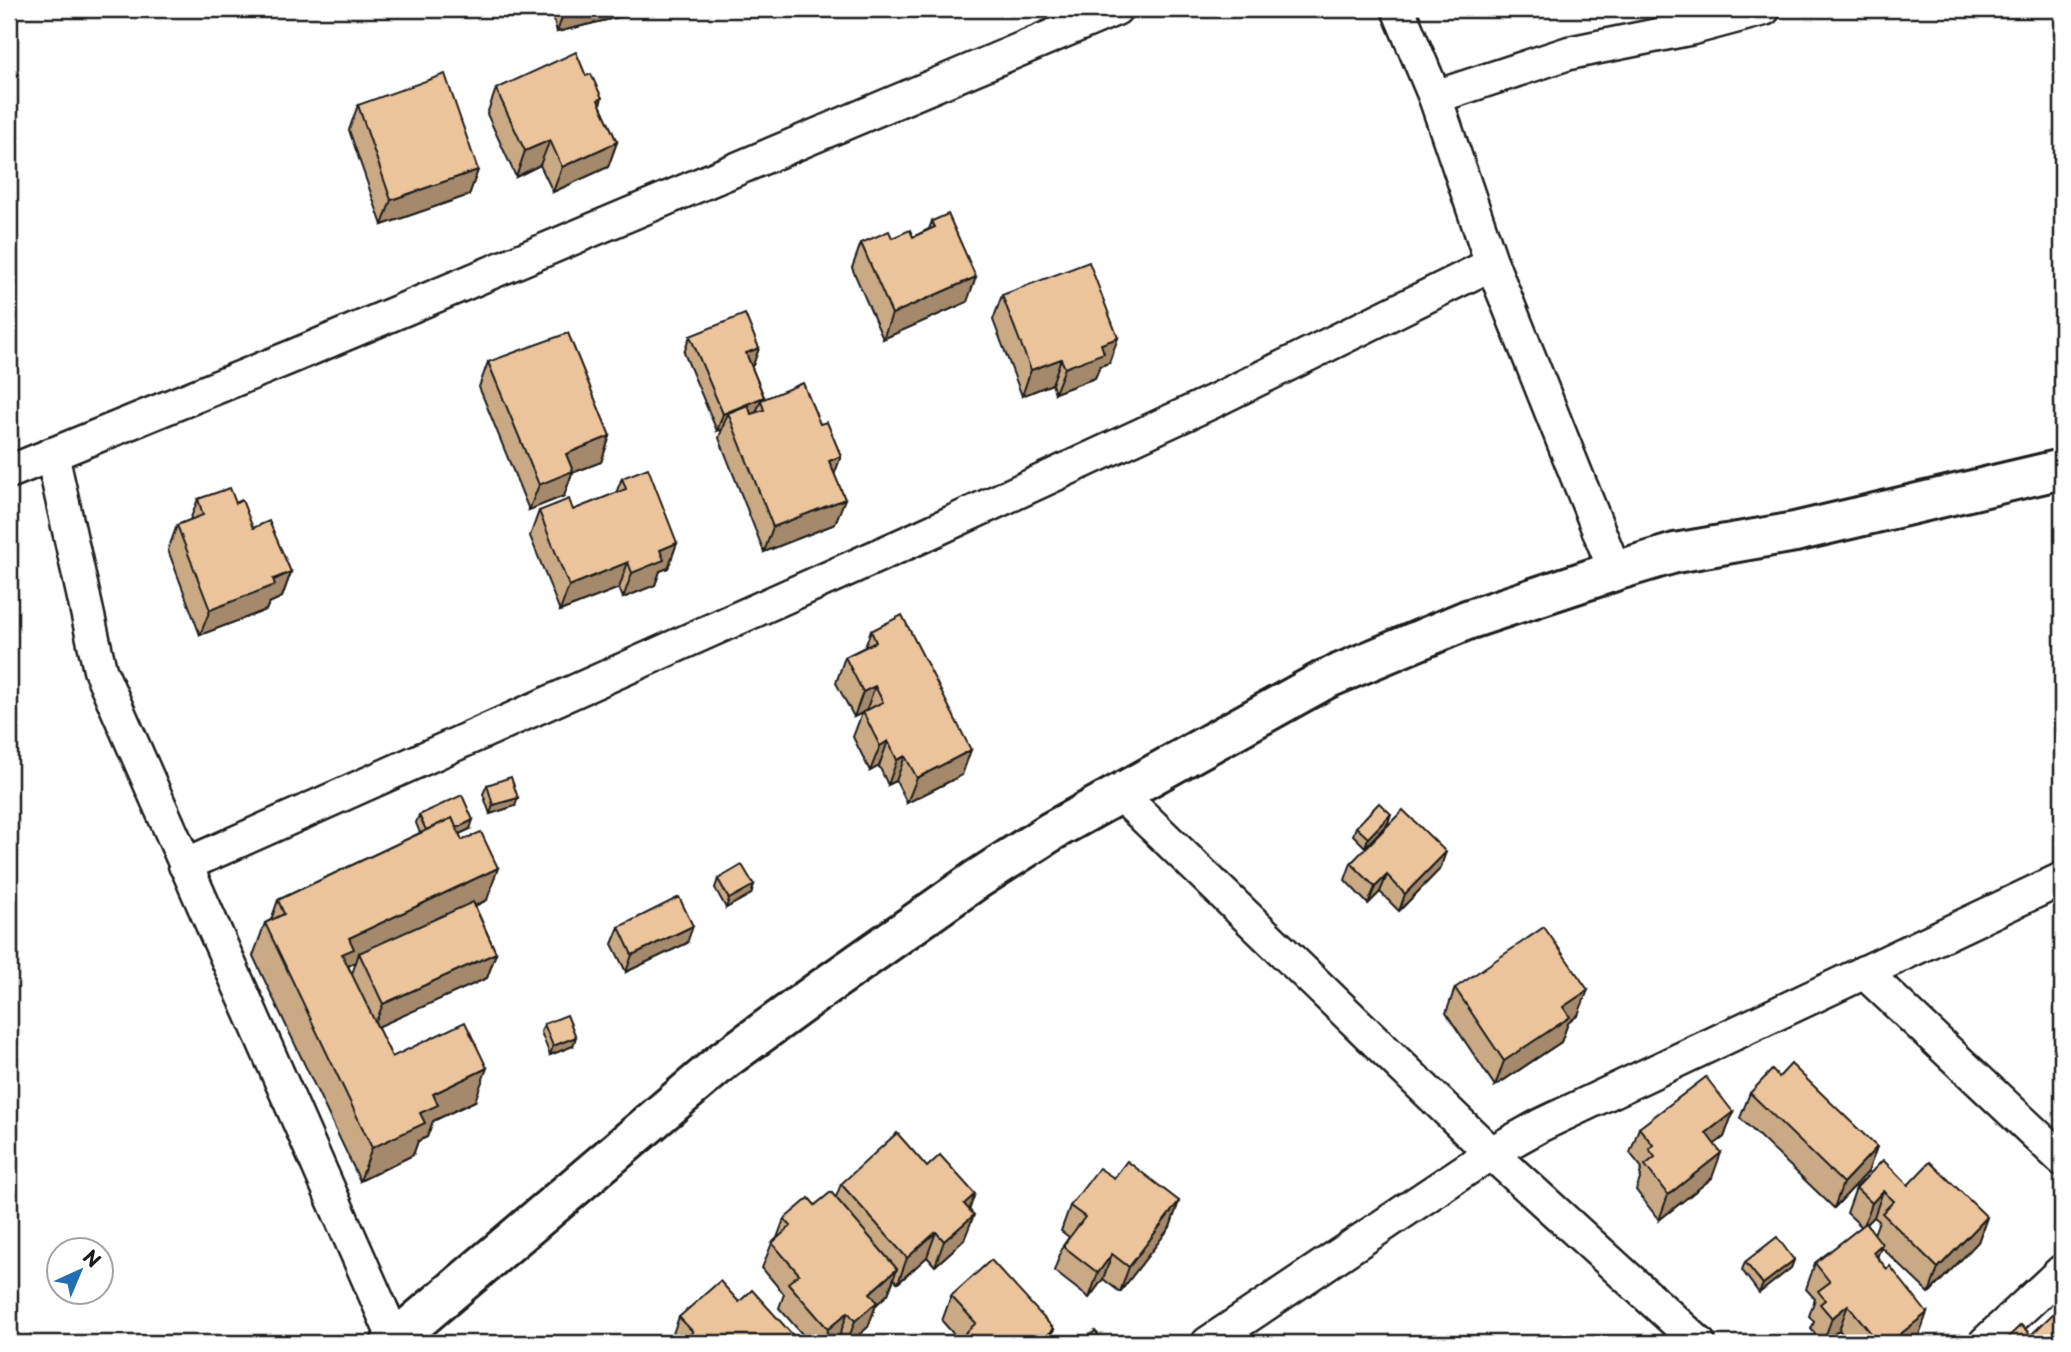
<svg xmlns="http://www.w3.org/2000/svg" width="2071" height="1352" font-family="'Playpen Sans',sans-serif">
  <style>
    .lines { fill: none; stroke-linecap: round; stroke-linejoin: round }
    .street-casing { stroke: #1c1c1c; stroke-width: 37 }
    .secondary-casing { stroke: #1c1c1c; stroke-width: 44 }
    .street { stroke: #fff; stroke-width: 32 }
    .secondary { stroke: #fff; stroke-width: 38 }
    .wall { fill: #caa985; stroke: #1c1c1c; stroke-width: 2; fill-rule: evenodd }
    .shaded-wall { fill: #a4896c; stroke: #1c1c1c; stroke-width: 2 }
    .building { fill: #ebc49b; stroke: #1c1c1c; stroke-width: 2 }
  </style>
  <rect width="100%" height="100%" fill="#fff"/>
  <filter id="ink" filterUnits="userSpaceOnUse"><feTurbulence type="fractalNoise" baseFrequency=".0143" numOctaves="2"/><feDisplacementMap in="SourceGraphic" scale="14" xChannelSelector="R" yChannelSelector="G"/><feConvolveMatrix kernelMatrix="1 2 1 2 8 2 1 2 1" color-interpolation-filters="sRGB"/></filter>
  <g filter="url(#ink)">
    <g class="lines">
      <!-- street casing -->
      <g class="street-casing">
        <g id="street">
          <polyline points="1398,9 1435,97 1492,264 1615,571"/>
          <polyline points="1435,97 1569,53 1693,28 1764,9"/>
          <polyline points="52,454 100,670 395,1340"/>
          <polyline points="9,472 291,357 1116,9"/>
          <polyline points="1118,792 1491,1153 1699,1343"/>
          <polyline points="185,865 920,537 1214,401 1492,264"/>
          <polyline points="1864,972 2062,1159"/>
          <polyline points="1208,1343 1491,1153 1541,1125 2062,879"/>
          <polyline points="1985,1343 2062,1271"/>
        </g>
      </g>
      <!-- secondary casing -->
      <g class="secondary-casing">
        <polyline id="secondary" points="391,1343 724,1060 823,988 976,880 1052,831 1326,679 1467,620 1615,571 1675,553 1795,532 2062,469"/>
      </g>
      <!-- street -->
      <use href="#street" class="street"/>
      <!-- secondary -->
      <use href="#secondary" class="secondary"/>
    </g>
    <!-- wall -->
    <g class="wall">
      <polygon points="551,9 645,9 644,11 557,32"/>
      <polygon points="586,76 602,98 600,105 617,142 608,167 553,192 540,165 516,177 487,114 496,89"/>
      <polygon points="358,105 478,170 469,195 382,225 349,130"/>
      <polygon points="932,221 967,302 883,339 852,268 861,243 892,238 913,237 929,229"/>
      <polygon points="1002,295 1109,363 1100,366 1095,378 1055,393 1052,384 1022,396 993,320"/>
      <polygon points="690,336 759,348 753,365 751,366 764,397 764,399 820,424 841,456 834,474 835,524 764,552 719,438 722,429 717,431 684,353"/>
      <polygon points="488,362 610,436 601,462 572,473 564,496 529,510 479,387"/>
      <polygon points="622,478 677,543 668,568 660,571 655,585 623,598 619,588 560,611 530,536 539,511 573,510 616,493"/>
      <polygon points="198,499 236,503 253,528 291,572 282,597 269,603 266,610 200,635 168,550 177,525 190,520"/>
      <polygon points="871,631 962,775 907,803 896,781 888,785 879,766 870,771 853,737 862,713 854,717 836,683 845,657 865,647"/>
      <polygon points="487,785 515,806 490,814 483,794"/>
      <path d="M419,815L470,829L459,834L487,900L475,906L496,953L487,978L377,1027L392,1057L475,1101L433,1121L427,1137L418,1141L413,1155L360,1181L253,956L265,923L271,920L278,900L420,833L416,823ZM356,962L352,974L348,966Z"/>
      <polygon points="1388,823 1365,847 1353,835 1356,827"/>
      <polygon points="1351,863 1440,869 1399,911 1380,892 1368,904 1345,880"/>
      <polygon points="718,879 751,894 726,908 715,888"/>
      <polygon points="619,927 687,943 626,972 612,944"/>
      <polygon points="1455,988 1578,1015 1568,1023 1561,1042 1495,1086 1446,1013"/>
      <polygon points="544,1024 573,1046 550,1055 541,1032"/>
      <polygon points="1750,1093 1868,1172 1834,1208 1740,1118"/>
      <polygon points="1733,1112 1724,1137 1714,1144 1712,1178 1659,1220 1636,1190 1641,1176 1640,1174 1642,1168 1630,1153 1639,1128"/>
      <polygon points="927,1167 969,1210 964,1240 935,1266 927,1257 898,1283 894,1279 888,1294 876,1305 868,1327 849,1343 844,1343 839,1337 832,1343 810,1343 779,1308 784,1294 762,1268 772,1243 777,1238 784,1219 836,1197 841,1184"/>
      <polygon points="1114,1178 1179,1201 1170,1227 1120,1292 1103,1279 1089,1298 1054,1271 1063,1246 1069,1237 1061,1231 1070,1206"/>
      <path d="M1908,1185L1987,1217L1978,1242L1929,1293L1881,1247L1877,1257L1918,1338L1912,1343H1850L1839,1330L1823,1343L1811,1329L1814,1322L1809,1316L1815,1299L1806,1289L1815,1263L1862,1227L1847,1213L1856,1188ZM1874,1217L1879,1221L1874,1234L1867,1224Z"/>
      <polygon points="1794,1260 1791,1268 1759,1293 1742,1270 1745,1262"/>
      <polygon points="951,1296 1054,1329 1049,1343 956,1343 958,1339 942,1321"/>
      <polygon points="739,1302 800,1343 671,1343 670,1342 679,1317"/>
    </g>
    <!-- shaded-wall -->
    <g class="shaded-wall">
      <polygon points="565,9 645,9 644,11 557,32"/>
      <polygon points="550,140 540,165 516,177 525,151"/>
      <polygon points="617,142 608,167 553,192 562,167"/>
      <polygon points="478,170 469,195 382,225 391,200"/>
      <polygon points="976,277 967,302 883,339 892,314"/>
      <polygon points="1118,338 1109,363 1100,366 1095,378 1055,393 1065,368 1101,344"/>
      <polygon points="759,348 753,365 740,371 746,353"/>
      <polygon points="1061,359 1052,384 1022,396 1031,370"/>
      <polygon points="764,397 762,403 761,400 755,415 728,413 722,429 717,431 723,414"/>
      <polygon points="610,436 601,462 572,473 564,496 529,510 539,485 566,454"/>
      <polygon points="841,456 832,481 829,461"/>
      <polygon points="845,499 835,524 764,552 773,527"/>
      <polygon points="677,543 668,568 660,571 655,585 623,598 632,573 660,550"/>
      <polygon points="628,562 619,588 560,611 569,586"/>
      <polygon points="291,572 282,597 269,603 266,610 200,635 210,610"/>
      <polygon points="875,686 866,711 854,717 863,692"/>
      <polygon points="888,741 879,766 870,771 880,746"/>
      <polygon points="971,750 962,775 907,803 917,778"/>
      <polygon points="905,756 896,781 888,785 897,760"/>
      <polygon points="518,798 515,806 490,814 493,805"/>
      <polygon points="1391,814 1388,823 1365,847 1368,838"/>
      <polygon points="473,820 470,829 427,849 430,840"/>
      <polygon points="1446,852 1440,869 1399,911 1405,894"/>
      <polygon points="498,868 487,900 362,959 359,953 356,962 348,966 331,987 349,938"/>
      <polygon points="1387,875 1380,892 1368,904 1375,887"/>
      <polygon points="754,885 751,894 726,908 729,899"/>
      <polygon points="693,926 687,943 626,972 632,955"/>
      <polygon points="496,953 487,978 373,1029 383,1004"/>
      <polygon points="1588,990 1578,1015 1568,1023 1561,1042 1495,1086 1504,1061 1563,1007"/>
      <polygon points="576,1037 573,1046 550,1055 553,1046"/>
      <polygon points="487,1068 475,1101 433,1121 427,1137 418,1141 413,1155 360,1181 372,1148 433,1094"/>
      <polygon points="1733,1112 1724,1137 1697,1158 1706,1133"/>
      <polygon points="1877,1147 1868,1172 1834,1208 1843,1183"/>
      <polygon points="1721,1153 1712,1178 1659,1220 1668,1195"/>
      <polygon points="1883,1191 1874,1217 1863,1228 1872,1203"/>
      <polygon points="975,1194 966,1219 964,1204"/>
      <polygon points="1179,1201 1170,1227 1120,1292 1129,1267"/>
      <polygon points="974,1215 964,1240 935,1266 944,1241"/>
      <polygon points="1987,1217 1978,1242 1929,1293 1938,1268"/>
      <polygon points="936,1232 927,1257 898,1283 907,1258"/>
      <polygon points="1882,1244 1873,1269 1873,1252"/>
      <polygon points="1112,1254 1103,1279 1089,1298 1098,1273"/>
      <polygon points="1794,1260 1791,1268 1759,1293 1763,1284"/>
      <polygon points="897,1269 888,1294 876,1305 868,1327 849,1343 847,1343 855,1321 870,1293"/>
      <polygon points="1848,1305 1839,1330 1823,1343 1832,1318"/>
      <polygon points="848,1312 839,1337 832,1343 823,1343 828,1329"/>
      <polygon points="1927,1313 1918,1338 1912,1343 1889,1343"/>
      <polygon points="1054,1329 1049,1343 1039,1343"/>
    </g>
    <!-- building -->
    <g class="building">
      <polygon points="576,52 586,76 591,74 602,98 598,100 617,142 562,167 550,140 525,151 496,89"/>
      <polygon points="445,74 478,170 391,200 358,105"/>
      <polygon points="948,214 976,277 892,314 861,243 889,231 892,238 910,230 913,237 935,227 932,221"/>
      <polygon points="1089,262 1118,338 1101,344 1104,353 1065,368 1061,359 1031,370 1002,295"/>
      <polygon points="745,314 759,348 746,353 764,397 723,414 690,336"/>
      <polygon points="568,333 610,436 566,454 573,471 539,485 488,362"/>
      <polygon points="803,383 820,424 827,422 841,456 829,461 845,499 773,527 728,413 748,405 751,414 764,410 761,400"/>
      <polygon points="648,468 677,543 660,550 664,560 632,573 628,562 569,586 539,511 569,499 573,510 626,489 622,478"/>
      <polygon points="230,488 236,503 242,500 253,528 269,521 291,572 273,579 275,585 210,610 177,525 203,515 198,499"/>
      <polygon points="902,615 971,750 917,778 905,756 897,760 888,741 880,746 863,712 883,702 875,686 863,692 845,657 876,642 871,631"/>
      <polygon points="511,777 518,798 493,805 487,785"/>
      <polygon points="462,795 473,820 457,828 452,818 426,830 419,815"/>
      <polygon points="1379,803 1391,814 1368,838 1356,827"/>
      <polygon points="1403,810 1446,852 1405,894 1387,875 1375,887 1351,863"/>
      <polygon points="452,818 462,840 481,832 498,868 349,938 354,949 342,954 392,1057 465,1022 487,1068 433,1094 438,1105 420,1113 425,1123 372,1148 265,923 284,914 278,900"/>
      <polygon points="742,865 754,885 729,899 718,879"/>
      <polygon points="679,897 693,926 632,955 619,927"/>
      <polygon points="473,902 496,953 383,1004 359,953"/>
      <polygon points="1544,927 1588,990 1563,1007 1570,1017 1504,1061 1455,988"/>
      <polygon points="567,1015 576,1037 553,1046 544,1024"/>
      <polygon points="1791,1064 1877,1147 1843,1183 1750,1093 1772,1070 1779,1077"/>
      <polygon points="1706,1077 1733,1112 1706,1133 1721,1153 1668,1195 1645,1165 1655,1157 1649,1149 1653,1145 1639,1128"/>
      <polygon points="897,1133 927,1167 940,1155 975,1194 964,1204 974,1215 944,1241 936,1232 907,1258 841,1184"/>
      <polygon points="1883,1160 1908,1185 1930,1162 1987,1217 1938,1268 1882,1213 1894,1201 1883,1191 1872,1203 1856,1188"/>
      <polygon points="1127,1161 1179,1201 1129,1267 1112,1254 1098,1273 1063,1246 1085,1217 1070,1206 1099,1168 1114,1178"/>
      <polygon points="831,1192 897,1269 870,1293 877,1302 855,1321 848,1312 828,1329 788,1283 799,1274 772,1243 791,1226 784,1219 809,1198 815,1205"/>
      <polygon points="1866,1223 1882,1244 1873,1252 1887,1269 1890,1266 1927,1313 1889,1343 1879,1343 1848,1305 1832,1318 1820,1304 1825,1300 1818,1291 1830,1282 1815,1263"/>
      <polygon points="1777,1237 1794,1260 1763,1284 1745,1262"/>
      <polygon points="991,1260 1054,1329 1039,1343 1004,1343 1003,1342 1001,1343 961,1343 958,1340 976,1323 951,1296"/>
      <polygon points="720,1281 739,1302 752,1290 800,1343 680,1343 693,1332 679,1317"/>
      <polygon points="2062,1305 2062,1343 2010,1343 2006,1339 2021,1325 2031,1335"/>
      <polygon points="1095,1331 1106,1343 1081,1343"/>
    </g>
  </g>
  <!-- margin -->
  <rect width="2071" height="1352" fill="none" stroke="#fff" stroke-width="35"/>
  <rect x="18" y="18" width="2036" height="1317" fill="none" stroke="#1c1c1c" stroke-width="2.5" filter="url(#ink)"/>
  <!-- north arrow -->
  <g transform="translate(80 1271) rotate(44)"><circle r="33" fill="#ffffff" stroke="#a4a4a4" stroke-width="2"/>
  <path d="M0-5L12 26L0 18L-12 26Z" fill="#1f6fb2"/>
  <text y="-10" font-size="19" font-weight="bold" text-anchor="middle" fill="#1c1c1c">N</text>
  </g>
</svg>
